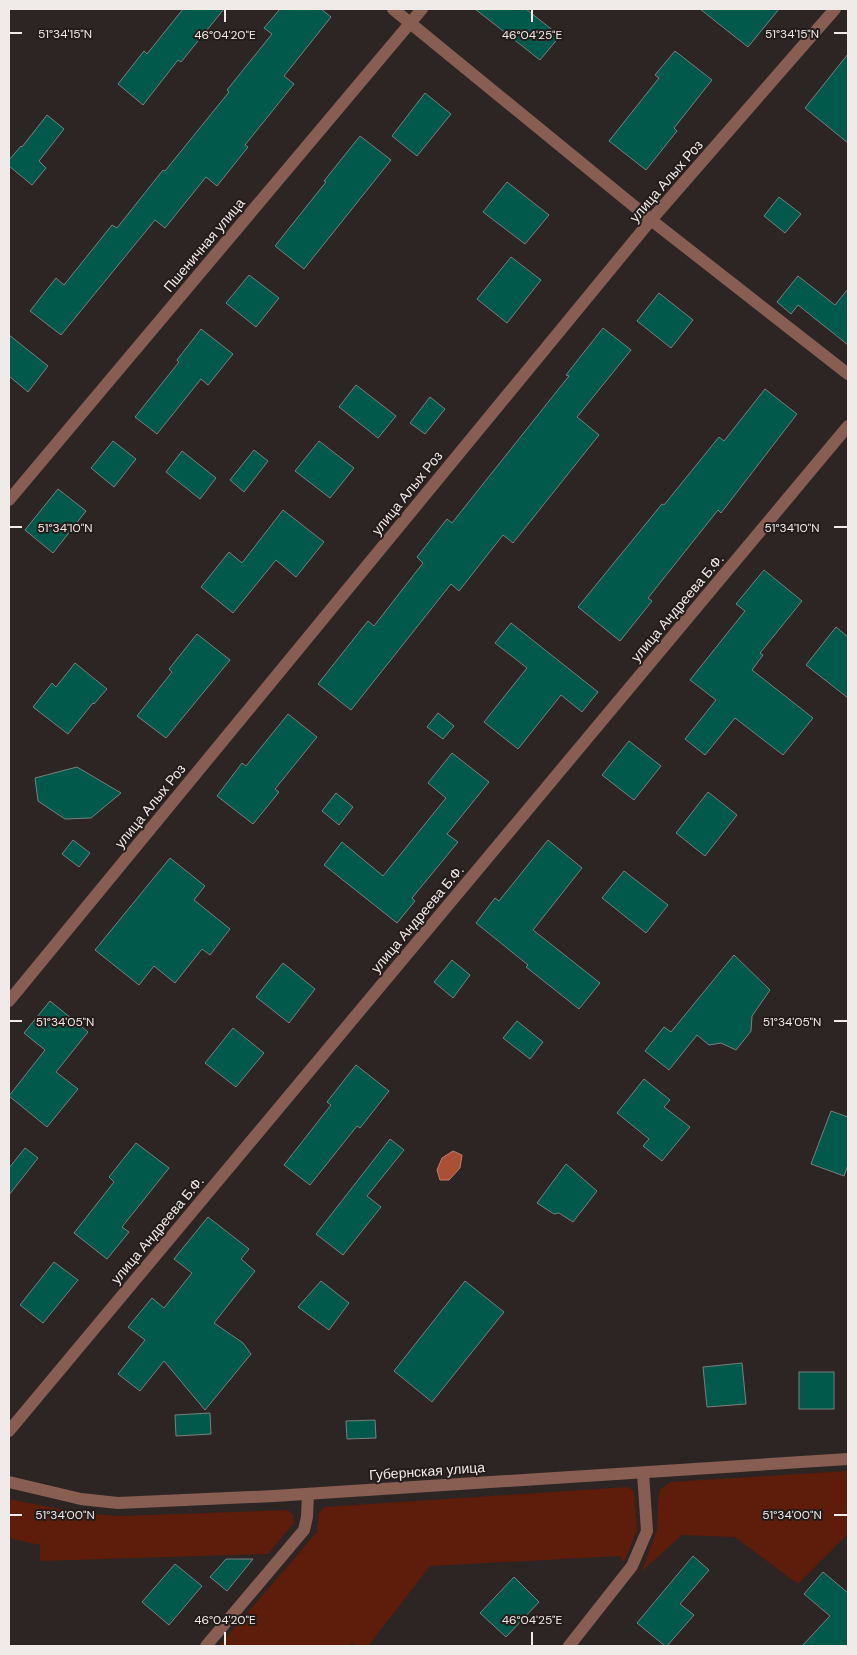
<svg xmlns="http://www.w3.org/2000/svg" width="857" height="1655" font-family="'DM Sans',sans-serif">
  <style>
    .green { fill: #5d1d0a }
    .water { fill: #ab4f35; stroke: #c07e6b }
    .building { fill: #01594b; stroke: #77817e }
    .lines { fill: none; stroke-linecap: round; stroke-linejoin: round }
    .minor { stroke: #885e53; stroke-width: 12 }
    .tertiary { stroke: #885e53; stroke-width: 12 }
    .ticks { fill: none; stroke: #f0ebe9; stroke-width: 2 }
    .labels { text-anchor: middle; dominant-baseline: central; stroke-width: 4; stroke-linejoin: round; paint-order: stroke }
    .street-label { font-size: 14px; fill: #f0ebe9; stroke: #231c1a }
    .ticks-label { font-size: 12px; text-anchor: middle; fill: #f0ebe9; stroke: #231c1a; stroke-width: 4; stroke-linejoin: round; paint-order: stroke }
  </style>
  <rect width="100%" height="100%" fill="#2d2523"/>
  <!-- green -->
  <g class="green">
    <polygon points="848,1471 848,1534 798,1584 735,1537 682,1535 642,1571 657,1530 658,1502 660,1490 670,1482"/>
    <polygon points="628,1487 634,1491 637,1530 624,1562 620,1556 430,1566 368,1646 357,1646 352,1643 349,1646 219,1646 317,1532 319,1513 324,1507"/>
    <polygon points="9,1499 80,1513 120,1516 288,1510 293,1515 294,1523 268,1554 40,1561 40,1545 9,1538"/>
  </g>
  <!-- water -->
  <polygon class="water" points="453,1151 462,1155 460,1168 449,1180 440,1180 437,1170 442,1158"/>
  <!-- building -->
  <g class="building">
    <polygon points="183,9 224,9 181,62 178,60 143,105 118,84 144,51 147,54"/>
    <polygon points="280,9 321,9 331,17 284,76 294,84 245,145 248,147 217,186 206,177 165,228 155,220 61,335 30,311 56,278 64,285 112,225 117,228 163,170 165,171 229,92 227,90 272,34 264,28"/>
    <polygon points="475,9 526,9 560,36 540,60"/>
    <polygon points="700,9 779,9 748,47"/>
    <polygon points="675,51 712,80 674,128 677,131 646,170 609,141 659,78 655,75"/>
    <polygon points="848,54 848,143 805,108"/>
    <polygon points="425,93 451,114 417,156 392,136"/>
    <polygon points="47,115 64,129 39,161 46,168 32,185 9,166 9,160 21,146 22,147"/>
    <polygon points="360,136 391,160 304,269 275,246 326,182 324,181"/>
    <polygon points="507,182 549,215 525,244 483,212"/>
    <polygon points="779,197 801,214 785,233 764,216"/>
    <polygon points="511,257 541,280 507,323 477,299"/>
    <polygon points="249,275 279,298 256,327 226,303"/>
    <polygon points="798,276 835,305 848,289 848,345 798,305 791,314 777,302"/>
    <polygon points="659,293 693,320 671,348 637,321"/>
    <polygon points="603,328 631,350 577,417 599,435 513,543 503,535 459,591 451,584 351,710 318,684 368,621 374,626 423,563 417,557 447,519 452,523 569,376 566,375"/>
    <polygon points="201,329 233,354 208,385 201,379 157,434 135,417 179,362 177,360"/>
    <polygon points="9,335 48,366 28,392 9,376"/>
    <polygon points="356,385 396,416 378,438 339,407"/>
    <polygon points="765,389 797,414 721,513 718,510 648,598 652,601 620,641 578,607 662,504 664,505 719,437 724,441"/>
    <polygon points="430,397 445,409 425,434 410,423"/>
    <polygon points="113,441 136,459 114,487 91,468"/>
    <polygon points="319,441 354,468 330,498 295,471"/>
    <polygon points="254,450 268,461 244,492 230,480"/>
    <polygon points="182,451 216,478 200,499 166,472"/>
    <polygon points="58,489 86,511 53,553 25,530"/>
    <polygon points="283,510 324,542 296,577 276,560 233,613 201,587 229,552 242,563"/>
    <polygon points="764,570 802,601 760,653 763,655 752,670 813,718 783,755 735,718 705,755 685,739 716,700 690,680 745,611 736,604"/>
    <polygon points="511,623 598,692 582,712 561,695 518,749 484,722 527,668 495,643"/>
    <polygon points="836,627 848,637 848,698 806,665"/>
    <polygon points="197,634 230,660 166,738 137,716 172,672 169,669"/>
    <polygon points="75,663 107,689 94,704 93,703 68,734 33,707 52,683 56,687"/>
    <polygon points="438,713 454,726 443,739 427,727"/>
    <polygon points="288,714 317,737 275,789 279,792 253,824 217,796 242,763 246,766"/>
    <polygon points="629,741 661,766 634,800 602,775"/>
    <polygon points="452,753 489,782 447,834 458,842 412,898 415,901 397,923 324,865 342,842 383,876 446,798 428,783"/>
    <polygon points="77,767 121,793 91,818 65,819 38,801 35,778"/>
    <polygon points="708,792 737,815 705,856 676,833"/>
    <polygon points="336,793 353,807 339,825 322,811"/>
    <polygon points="73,840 90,853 79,867 62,854"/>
    <polygon points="548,840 582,868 533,930 600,983 579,1009 526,967 528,965 476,923 495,898 499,901"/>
    <polygon points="170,858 205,886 194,900 230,929 210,955 202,949 175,983 154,966 139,985 95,950"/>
    <polygon points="624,871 668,905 646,933 602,898"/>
    <polygon points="734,955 770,990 752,1016 751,1031 736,1050 721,1043 709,1045 697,1035 669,1070 645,1051 664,1027 671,1032"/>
    <polygon points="452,960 470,975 453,998 434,982"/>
    <polygon points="283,963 315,989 289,1023 256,997"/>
    <polygon points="50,1001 88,1032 56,1072 78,1089 47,1127 9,1096 45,1050 24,1033"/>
    <polygon points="517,1021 543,1042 530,1059 503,1038"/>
    <polygon points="233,1028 264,1053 236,1087 205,1063"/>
    <polygon points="356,1065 389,1091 360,1128 357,1126 310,1185 284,1165 331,1105 327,1102"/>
    <polygon points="644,1079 670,1100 664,1107 690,1127 662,1161 643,1146 649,1139 617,1113"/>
    <polygon points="831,1111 848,1117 848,1165 844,1176 811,1164"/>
    <polygon points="390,1139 404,1150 367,1196 381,1207 343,1255 316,1234"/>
    <polygon points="136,1143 169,1168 122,1227 129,1232 107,1259 74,1233 114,1182 109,1177"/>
    <polygon points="25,1148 38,1158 9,1195 9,1168"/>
    <polygon points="566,1164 597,1191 573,1222 559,1213 554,1214 537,1203"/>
    <polygon points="208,1217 249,1249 241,1259 255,1271 214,1323 243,1343 251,1354 205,1410 164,1361 140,1391 118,1374 145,1340 128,1327 152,1298 164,1308 192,1273 174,1259"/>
    <polygon points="54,1262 78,1280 43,1323 20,1305"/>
    <polygon points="321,1281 349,1303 329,1330 298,1307"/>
    <polygon points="465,1281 504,1312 432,1402 394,1371"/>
    <polygon points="742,1363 746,1404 707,1407 703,1367"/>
    <rect x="799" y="1372" width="35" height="37"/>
    <polygon points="210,1413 211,1434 176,1436 175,1415"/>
    <polygon points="375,1420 376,1438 347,1439 346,1421"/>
    <polygon points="693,1556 709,1570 680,1604 694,1615 667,1646 665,1646 637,1623"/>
    <polygon points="226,1559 253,1559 227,1591 210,1577"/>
    <polygon points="175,1564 202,1586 169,1625 142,1602"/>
    <polygon points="823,1572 848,1593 848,1646 802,1646 830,1616 804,1594"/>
    <polygon points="514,1577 539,1602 506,1637 480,1613"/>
  </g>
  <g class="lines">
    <!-- minor -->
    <g class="minor">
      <polyline points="393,9 651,220 848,374"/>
      <polyline points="9,500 422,9"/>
      <polyline points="9,1001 651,220 835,9"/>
      <polyline points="9,1431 848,426"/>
      <polyline points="206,1646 304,1530 307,1517 308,1494"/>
      <polyline points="569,1646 632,1566 647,1531 643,1473"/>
    </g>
    <!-- tertiary -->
    <polyline class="tertiary" points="9,1482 81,1499 118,1503 274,1496 848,1459"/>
  </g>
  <!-- ticks -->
  <path class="ticks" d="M225,10V22M532,10V22M10,33H22M834,33H847M10,527H22M834,527H847M10,1021H22M834,1021H847M10,1515H22M834,1515H847M225,1632V1645M532,1632V1645"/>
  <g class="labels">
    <!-- street labels -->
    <g class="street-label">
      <text transform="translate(666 181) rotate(-49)">улица Алых Роз</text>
      <text transform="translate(204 245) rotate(-50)">Пшеничная улица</text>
      <text transform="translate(407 493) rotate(-51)">улица Алых Роз</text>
      <text transform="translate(677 608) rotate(-50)">улица Андреева Б.Ф.</text>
      <text transform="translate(150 806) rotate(-51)">улица Алых Роз</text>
      <text transform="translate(417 919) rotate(-50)">улица Андреева Б.Ф.</text>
      <text transform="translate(157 1230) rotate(-50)">улица Андреева Б.Ф.</text>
      <text transform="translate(427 1471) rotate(-4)">Губернская улица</text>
    </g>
  </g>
  <g class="ticks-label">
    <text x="65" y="38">51°34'15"N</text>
    <text x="792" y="38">51°34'15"N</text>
    <text x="225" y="39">46°04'20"E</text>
    <text x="532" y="39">46°04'25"E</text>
    <text x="65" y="532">51°34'10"N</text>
    <text x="792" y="532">51°34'10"N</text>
    <text x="65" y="1026">51°34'05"N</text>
    <text x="792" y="1026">51°34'05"N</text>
    <text x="65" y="1519">51°34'00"N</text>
    <text x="792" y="1519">51°34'00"N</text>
    <text x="225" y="1624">46°04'20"E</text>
    <text x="532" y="1624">46°04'25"E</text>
  </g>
  <!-- border -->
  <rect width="857" height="1655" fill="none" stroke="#f0ebe9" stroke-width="20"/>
</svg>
